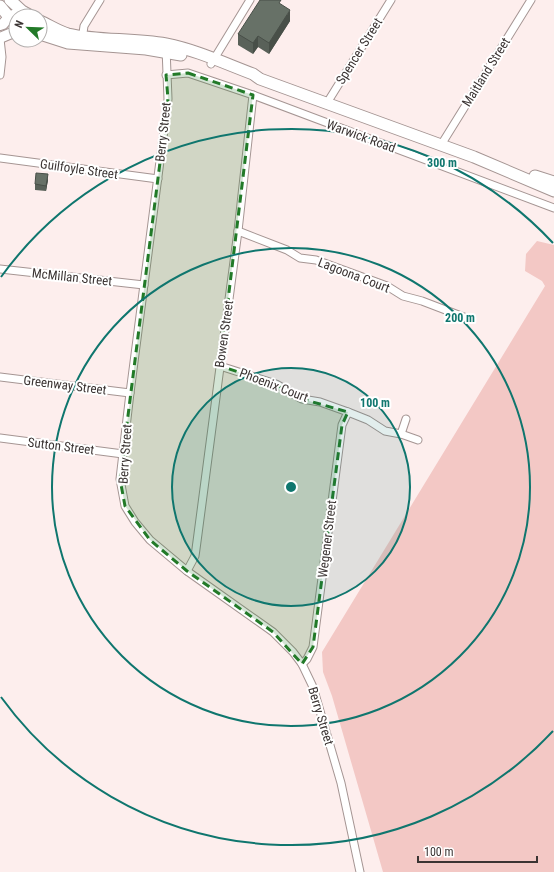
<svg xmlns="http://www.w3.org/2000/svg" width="554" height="872" font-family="'Roboto Condensed',sans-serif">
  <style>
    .green { fill: #f3c8c5 }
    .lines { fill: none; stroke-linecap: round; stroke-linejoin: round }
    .minor-casing { stroke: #a59593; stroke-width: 9 }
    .secondary-casing { stroke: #a59593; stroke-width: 12 }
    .primary-casing { stroke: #a59593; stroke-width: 13 }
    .minor { stroke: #fff; stroke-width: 7 }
    .secondary { stroke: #fff; stroke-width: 10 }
    .primary { stroke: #fff; stroke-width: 11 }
    .wall { fill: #596159 }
    .shaded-wall { fill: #484f48 }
    .building { fill: #677167; stroke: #484f48 }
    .marked { fill: #227a28; fill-opacity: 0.2; stroke: #227a28; stroke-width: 3; stroke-dasharray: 8 5; stroke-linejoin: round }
    .ring { fill: none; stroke: #0f766e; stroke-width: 2 }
    .labels { text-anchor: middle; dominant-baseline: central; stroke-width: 4; stroke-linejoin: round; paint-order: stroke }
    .street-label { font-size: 13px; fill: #3b3433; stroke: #fff }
    .centre { fill: #0f766e; stroke: #fff; stroke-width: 2 }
    .ring-label { font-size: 12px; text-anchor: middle; font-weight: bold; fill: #0f766e; stroke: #fff; stroke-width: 4; stroke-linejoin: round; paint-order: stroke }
  </style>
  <rect width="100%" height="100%" fill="#fdeeed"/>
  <!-- green -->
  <polygon class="green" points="537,241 554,245 554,872 383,872 332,696 323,672 322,652 545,286 542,281 525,271 526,254"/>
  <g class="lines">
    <!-- minor casing -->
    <g class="minor-casing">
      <g id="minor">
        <polyline points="0,39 2,57 0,75"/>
        <polyline points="82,40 84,26 100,0"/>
        <polyline points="166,48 168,99 130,393 120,479 125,506 135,522 150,540 187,571 273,632 293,652 302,664 313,687 341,783 360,872"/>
        <polyline points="211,64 250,0"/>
        <polyline points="166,75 188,73 253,95 554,208"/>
        <polyline points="327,103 391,0"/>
        <polyline points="441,145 531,0"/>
        <polyline points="0,158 158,179"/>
        <polyline points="238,231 287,250 300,258 316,260 387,286 403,296 422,301 469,319"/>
        <polyline points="0,269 144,285"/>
        <polyline points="220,366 276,384 302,399 320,402 348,412 368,420 385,431 401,434 418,440"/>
        <polyline points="0,377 130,393"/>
        <polyline points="401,434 406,419"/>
        <polyline points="0,438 123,454"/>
        <polyline points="187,571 195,556 196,549 238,231 253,95"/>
        <polyline points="302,664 307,659 313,647 342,425 348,412"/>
      </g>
    </g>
    <!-- secondary casing -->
    <g class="secondary-casing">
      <g id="secondary">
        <polyline points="0,25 3,24 9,17 22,11"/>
        <polyline points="0,38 14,32 16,29"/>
      </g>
    </g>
    <!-- primary casing -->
    <g class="primary-casing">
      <g id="primary">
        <polyline points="10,0 22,11 31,16"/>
        <polyline points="0,6 9,17 16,22"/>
        <path d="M40,21C49,25 58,31 68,34C98,41 134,38 166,44C196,50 224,63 253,74L260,79L474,157L554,191"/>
        <polyline points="40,34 68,43 146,49 181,55"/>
        <polyline points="535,176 554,182"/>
      </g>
    </g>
    <!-- minor -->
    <use href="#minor" class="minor"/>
    <!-- secondary -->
    <use href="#secondary" class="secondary"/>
    <!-- primary -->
    <use href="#primary" class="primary"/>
  </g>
  <!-- wall -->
  <g class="wall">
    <polygon points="281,5 290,21 269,54 258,47 253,54 238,45 238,34"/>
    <polygon points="48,180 46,191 35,190 35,184"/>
  </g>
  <!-- shaded-wall -->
  <g class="shaded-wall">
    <polygon points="290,10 290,21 269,54 269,43"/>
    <polygon points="258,36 258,47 253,54 253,43"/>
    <polygon points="48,174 48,180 46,191 46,186"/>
  </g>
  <!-- building -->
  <g class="building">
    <polygon points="260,0 281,0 279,3 290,10 269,43 258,36 253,43 238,34"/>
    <polygon points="36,173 48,174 46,186 35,184"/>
  </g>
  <!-- marked area -->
  <path class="marked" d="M188,73L253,95L220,366L276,384L302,399L348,412L342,425L313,647L302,664L273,632L187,571L150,540L125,506L120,479L168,99L166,75Z"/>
  <!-- distance rings -->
  <circle cx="291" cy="487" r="119" fill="#0f766e" fill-opacity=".12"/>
  <g class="ring">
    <circle cx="291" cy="487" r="119"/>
    <circle cx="291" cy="487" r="239"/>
    <path d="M553 731A358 358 0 0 1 1 697M1 277A358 358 0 0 1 553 243"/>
  </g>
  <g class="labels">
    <!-- street labels -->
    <g class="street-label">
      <text transform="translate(359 51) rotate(-58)">Spencer Street</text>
      <text transform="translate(486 72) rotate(-58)">Maitland Street</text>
      <text transform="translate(163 132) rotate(-84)">Berry Street</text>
      <text transform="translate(361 136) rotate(20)">Warwick Road</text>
      <text transform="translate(79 169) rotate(8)">Guilfoyle Street</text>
      <text transform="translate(354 275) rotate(21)">Lagoona Court</text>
      <text transform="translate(72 277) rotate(6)">McMillan Street</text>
      <text transform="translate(224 334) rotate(-82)">Bowen Street</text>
      <text transform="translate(65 385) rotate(7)">Greenway Street</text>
      <text transform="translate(274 385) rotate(21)">Phoenix Court</text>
      <text transform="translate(61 446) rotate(7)">Sutton Street</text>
      <text transform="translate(125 454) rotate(-86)">Berry Street</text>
      <text transform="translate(327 539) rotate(-83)">Wegener Street</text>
      <text transform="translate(321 716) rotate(73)">Berry Street</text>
    </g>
  </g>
  <circle cx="291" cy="487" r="6" class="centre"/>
  <g class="ring-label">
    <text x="442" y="167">300 m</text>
    <text x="460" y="322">200 m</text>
    <text x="375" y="407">100 m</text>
  </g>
  <!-- north arrow -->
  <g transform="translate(28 28) rotate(293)"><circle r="19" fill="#ffffff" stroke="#b1aead"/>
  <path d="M0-3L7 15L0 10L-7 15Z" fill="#227a28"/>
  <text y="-6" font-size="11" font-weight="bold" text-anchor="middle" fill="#3b3433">N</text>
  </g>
  <!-- scale -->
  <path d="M418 856v6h119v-6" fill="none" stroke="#3b3433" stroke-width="2"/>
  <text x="424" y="856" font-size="12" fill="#3b3433" stroke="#ffffff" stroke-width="3" paint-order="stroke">100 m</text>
</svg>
